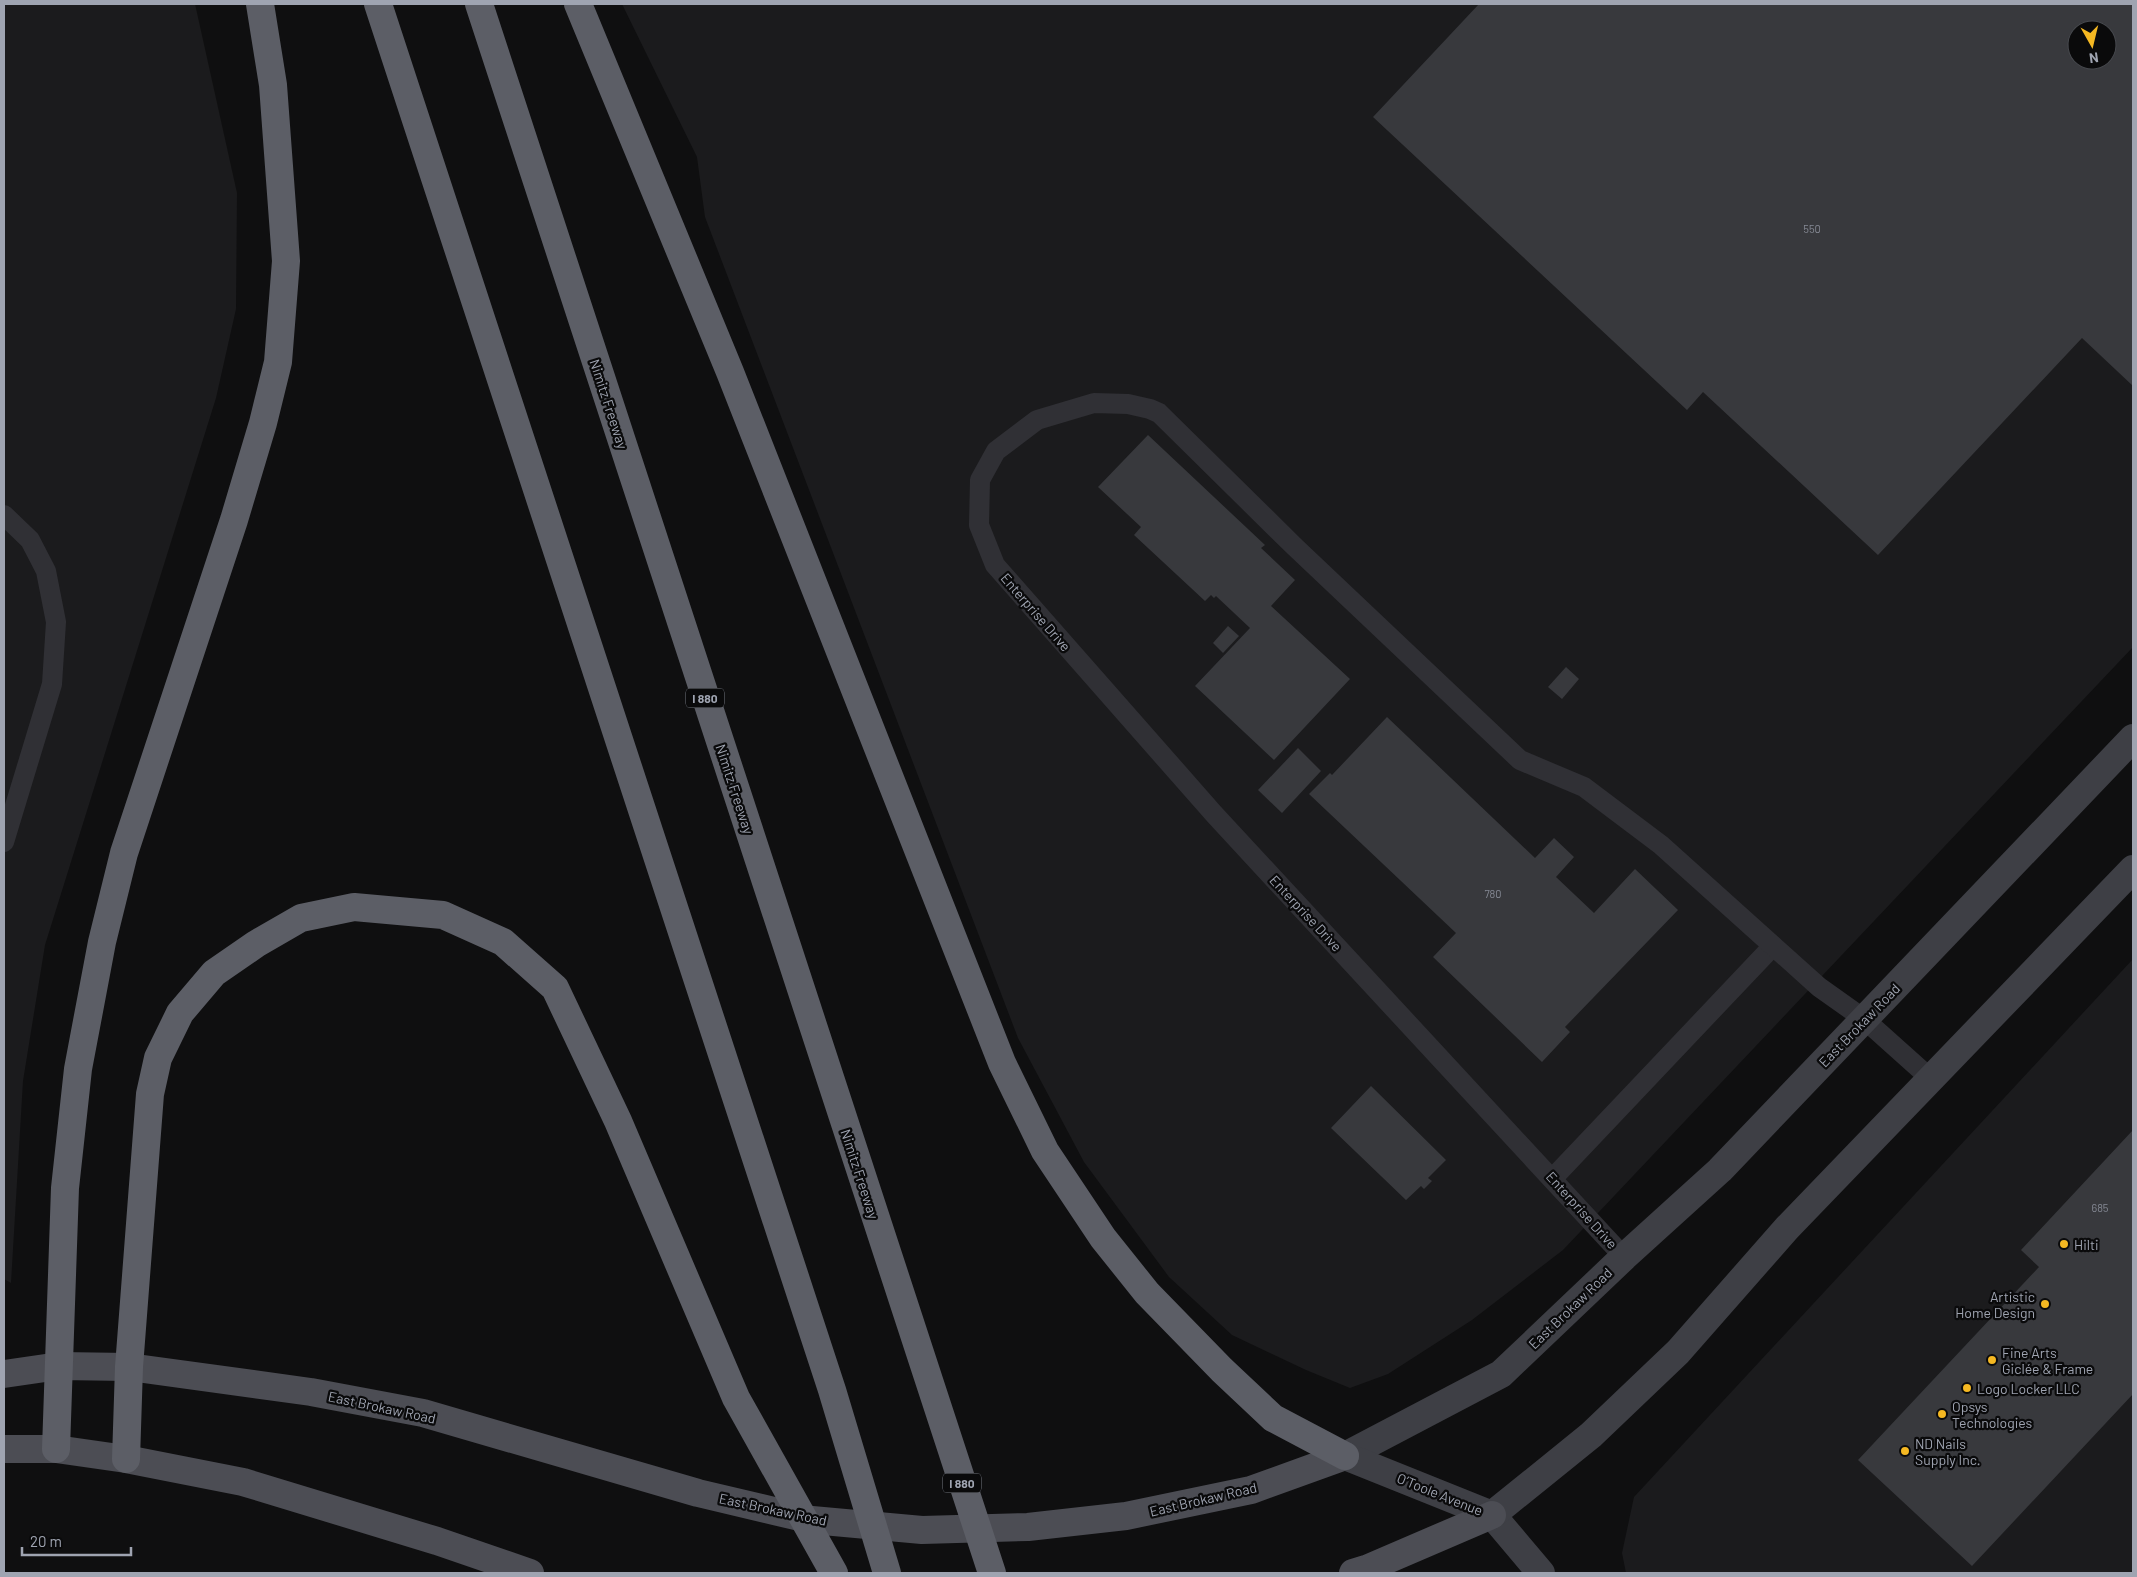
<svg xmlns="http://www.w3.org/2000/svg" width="2137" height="1577" font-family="Barlow,sans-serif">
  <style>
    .built { fill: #1b1b1d; fill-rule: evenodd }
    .building { fill: #38393d; fill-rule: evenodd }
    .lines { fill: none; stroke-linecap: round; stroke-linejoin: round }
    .lane { stroke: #303035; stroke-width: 20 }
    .secondary { stroke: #3e3f45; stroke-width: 28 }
    .primary { stroke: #4c4d54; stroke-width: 28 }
    .highway { stroke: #5c5e66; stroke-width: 28 }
    .poi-dot { fill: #f5b822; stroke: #0a0a0b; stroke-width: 2 }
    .labels { text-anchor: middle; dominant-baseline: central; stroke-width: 4.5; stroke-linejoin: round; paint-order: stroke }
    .number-label { font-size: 11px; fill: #858994 }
    .shield { fill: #0a0a0b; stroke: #72767f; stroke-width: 1 }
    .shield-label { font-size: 12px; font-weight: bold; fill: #9fa4b1 }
    .street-label { font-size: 14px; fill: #9fa4b1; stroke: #0a0a0b }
    .poi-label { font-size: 14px; fill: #9fa4b1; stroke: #0a0a0b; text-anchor: start }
  </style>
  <rect width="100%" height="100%" fill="#0f0f10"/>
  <!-- built -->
  <g class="built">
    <polygon points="4,4 195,4 237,193 236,309 216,398 45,945 23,1081 11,1283 4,1279"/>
    <path d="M622,4H2133V647L1563,1250L1472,1320L1388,1374L1350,1388L1306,1370L1232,1335L1169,1277L1084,1162L1018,1038L705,217L697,157ZM2077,30H2107V60H2077Z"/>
    <polygon points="2133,959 2133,1573 1626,1573 1622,1553 1634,1497"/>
  </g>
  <!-- building -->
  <g class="building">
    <path d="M1479,4H2133V386L2082,338L1878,555L1703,392L1687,410L1373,117ZM2077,30H2107V60H2077Z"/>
    <polygon points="1148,435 1265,545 1261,548 1295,580 1271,606 1350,679 1274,760 1195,686 1250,628 1216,596 1214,598 1211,595 1205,601 1134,535 1141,527 1098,487"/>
    <polygon points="1228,626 1239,636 1223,653 1213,643"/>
    <polygon points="1566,667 1579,679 1562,699 1548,687"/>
    <polygon points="1387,717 1535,858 1554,838 1574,857 1556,877 1594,913 1635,869 1678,910 1565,1027 1570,1032 1542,1062 1433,957 1456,933 1309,794 1330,773 1332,775"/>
    <polygon points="1298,748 1321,771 1282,813 1258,790"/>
    <polygon points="1371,1086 1446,1160 1428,1178 1432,1181 1424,1189 1421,1186 1406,1200 1331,1128"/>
    <polygon points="2133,1130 2133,1394 1972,1566 1858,1460 2039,1267 2021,1250"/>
  </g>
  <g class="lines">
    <!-- lane -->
    <g class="lane">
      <polyline points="4,515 30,540 46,571 56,622 52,684 4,842"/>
      <polyline points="1553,1178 1773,946"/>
      <polyline points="1624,1257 1214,814 995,565 979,525 980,480 996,451 1037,420 1094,403 1128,404 1150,409 1159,413 1295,547 1520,760 1584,787 1661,845 1819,987 1864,1019 1931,1079"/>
    </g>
    <!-- secondary -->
    <g class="secondary">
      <polyline points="1345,1456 1501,1374 1624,1257 1720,1170 2133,738"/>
      <polyline points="1345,1456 1492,1515 1541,1573"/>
      <polyline points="1492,1515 1591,1435 1678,1352 1787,1228 2133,869"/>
    </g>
    <!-- primary -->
    <g class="primary">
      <polyline points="4,1374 59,1366 129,1367 311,1392 423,1413 698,1493 812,1520 922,1530 1028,1527 1126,1516 1251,1490 1345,1456"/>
      <polyline points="4,1449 56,1449 126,1459 243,1482 437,1541 530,1573"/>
      <polyline points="1353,1573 1366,1569 1492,1515"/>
    </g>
    <!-- highway -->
    <g class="highway">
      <polyline points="378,4 832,1390 887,1573"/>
      <polyline points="479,4 992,1573"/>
      <polyline points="578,4 730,372 1002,1063 1045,1151 1103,1238 1147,1293 1222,1370 1273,1418 1345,1456"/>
      <polyline points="56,1449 65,1188 78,1069 102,942 124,853 234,520 263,423 278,362 286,261 273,85 260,4"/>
      <polyline points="126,1459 129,1367 150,1094 158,1058 180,1013 214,973 256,944 301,918 354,907 443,915 503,942 555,988 618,1121 736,1398 834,1573"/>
    </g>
  </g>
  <!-- markers -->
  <g class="poi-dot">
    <circle cx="2064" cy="1244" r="5"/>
    <circle cx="2045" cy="1304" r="5"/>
    <circle cx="1992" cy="1360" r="5"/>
    <circle cx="1967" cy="1388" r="5"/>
    <circle cx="1942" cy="1414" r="5"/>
    <circle cx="1905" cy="1451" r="5"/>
  </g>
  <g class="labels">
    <!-- number labels -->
    <g class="number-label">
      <text x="1812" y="228">550</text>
      <text x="1493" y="893">780</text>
      <text x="2100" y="1207">685</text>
    </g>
    <!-- shield labels -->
    <g class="shield">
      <rect x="686" y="688.5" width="38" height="19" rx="4"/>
      <rect x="943" y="1473.5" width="38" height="19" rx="4"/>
    </g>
    <g class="shield-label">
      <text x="705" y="698">I 880</text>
      <text x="962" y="1483">I 880</text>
    </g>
    <!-- street labels -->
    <g class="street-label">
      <text transform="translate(609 404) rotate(72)">Nimitz Freeway</text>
      <text transform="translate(1036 612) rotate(49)">Enterprise Drive</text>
      <text transform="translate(735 789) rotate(72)">Nimitz Freeway</text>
      <text transform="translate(1306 913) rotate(47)">Enterprise Drive</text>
      <text transform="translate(1859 1025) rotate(-46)">East Brokaw Road</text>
      <text transform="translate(860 1174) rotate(72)">Nimitz Freeway</text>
      <text transform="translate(1582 1210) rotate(48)">Enterprise Drive</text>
      <text transform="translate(1570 1308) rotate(-44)">East Brokaw Road</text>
      <text transform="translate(382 1407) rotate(12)">East Brokaw Road</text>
      <text transform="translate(1440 1494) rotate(22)">O’Toole Avenue</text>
      <text transform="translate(1203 1499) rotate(-13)">East Brokaw Road</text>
      <text transform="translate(773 1509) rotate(12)">East Brokaw Road</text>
    </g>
    <!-- poi labels -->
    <g class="poi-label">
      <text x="2074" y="1244">Hilti</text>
      <text x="2035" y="1296" text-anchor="end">Artistic<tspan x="2035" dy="16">Home Design</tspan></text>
      <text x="2002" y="1352">Fine Arts<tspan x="2002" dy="16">Giclée &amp; Frame</tspan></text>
      <text x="1977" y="1388">Logo Locker LLC</text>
      <text x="1952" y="1406">Opsys<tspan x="1952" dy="16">Technologies</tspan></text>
      <text x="1915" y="1443">ND Nails<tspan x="1915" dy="16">Supply Inc.</tspan></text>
    </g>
  </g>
  <!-- border -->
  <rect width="2137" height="1577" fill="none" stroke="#9fa4b1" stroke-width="10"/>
  <!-- north arrow -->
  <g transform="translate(2092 45) rotate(172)"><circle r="24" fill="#0a0a0b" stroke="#46484d"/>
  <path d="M0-4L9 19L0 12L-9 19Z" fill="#f5b822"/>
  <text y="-8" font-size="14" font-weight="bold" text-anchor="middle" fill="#9fa4b1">N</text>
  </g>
  <!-- scale -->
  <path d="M22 1547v8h109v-8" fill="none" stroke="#9fa4b1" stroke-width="2.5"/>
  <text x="30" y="1547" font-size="15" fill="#9fa4b1" stroke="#0a0a0b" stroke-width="4" paint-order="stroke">20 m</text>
</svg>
